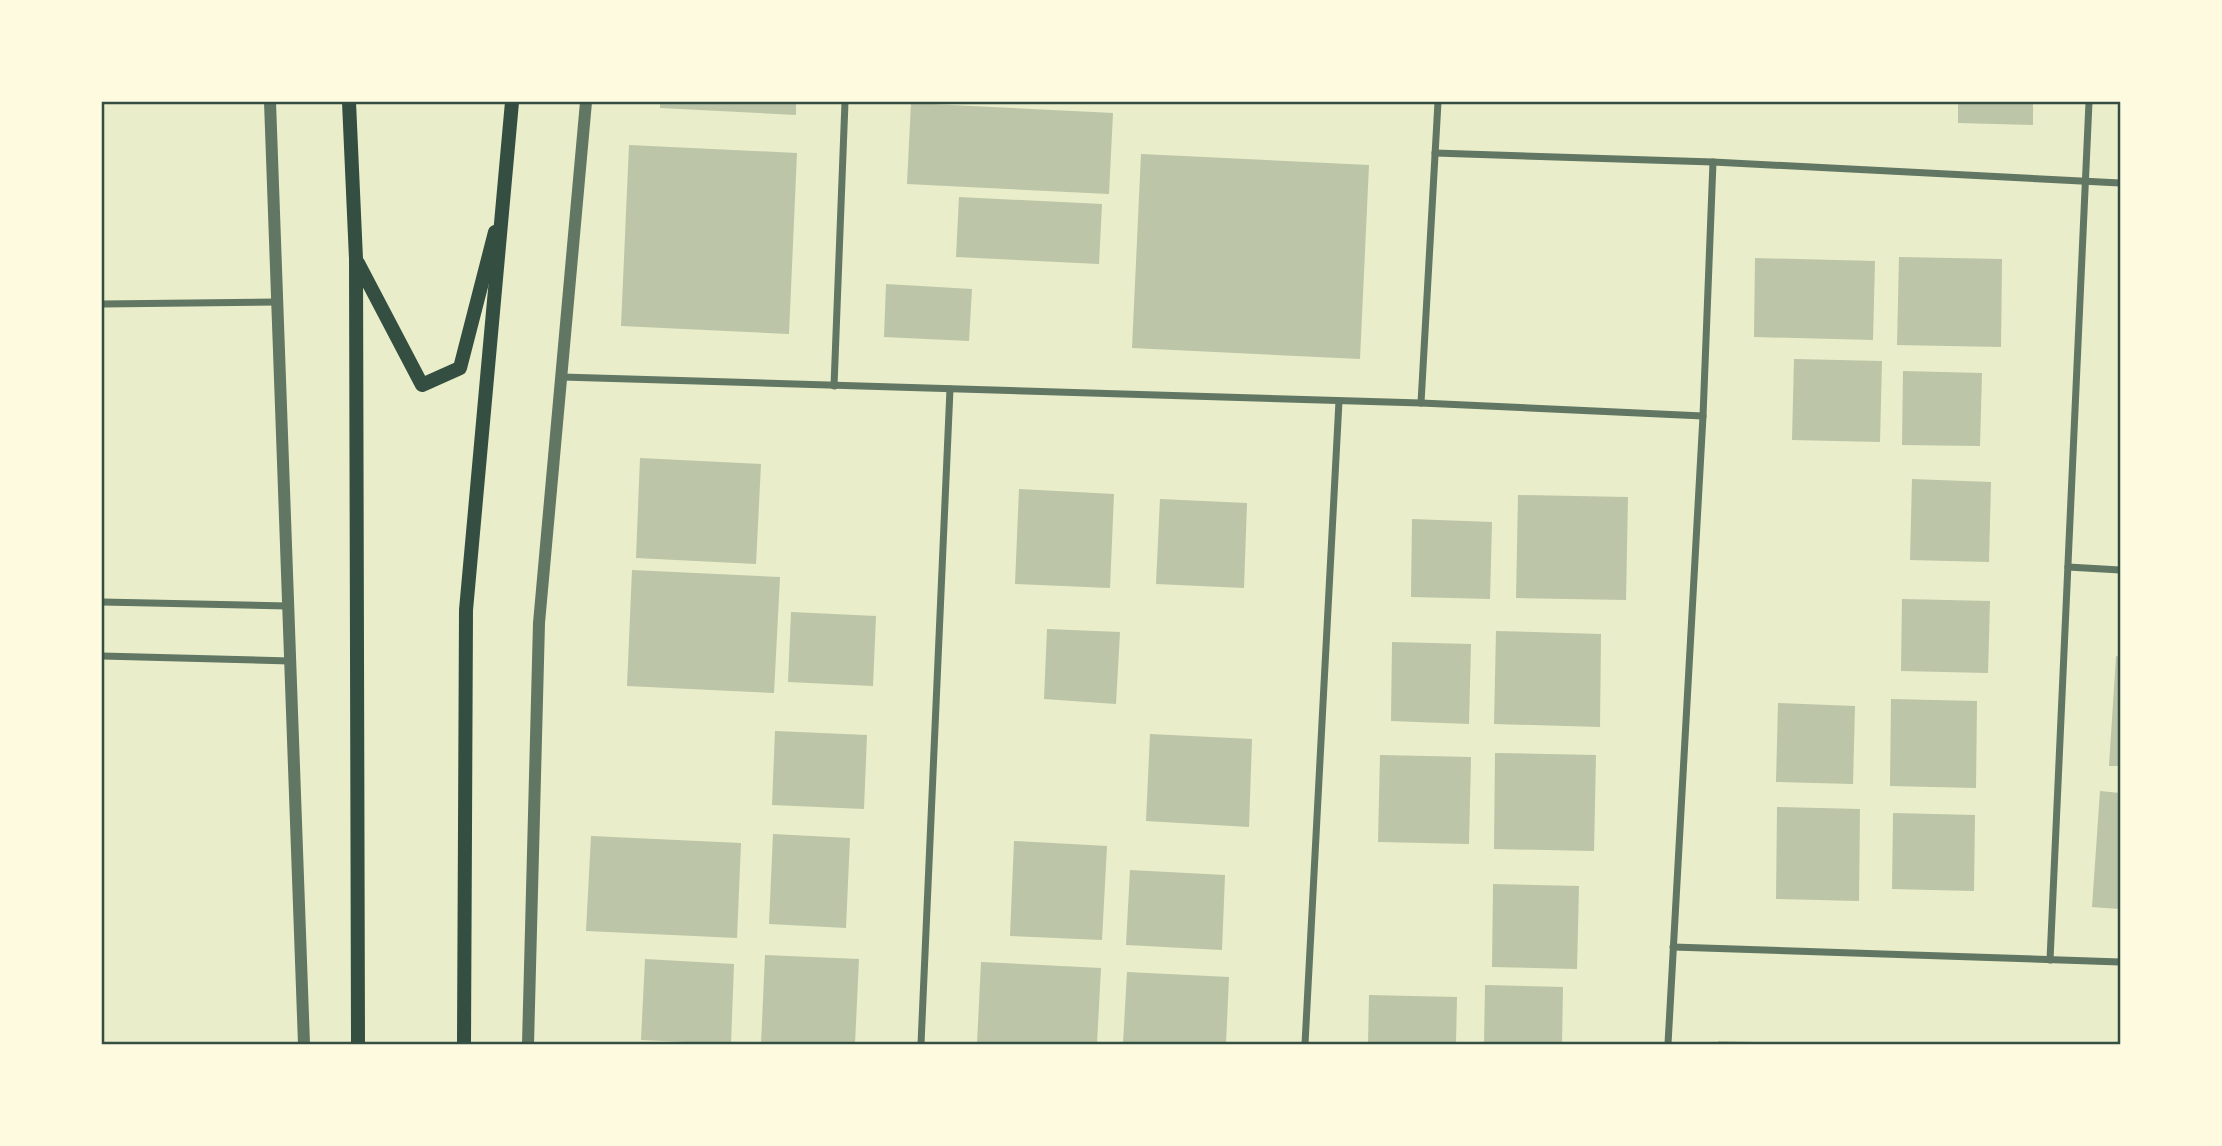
<svg xmlns="http://www.w3.org/2000/svg" width="2222" height="1146" font-family="'Archivo Narrow',sans-serif">
  <style>
    .building { fill: #bcc5a7 }
    .lines { fill: none; stroke-linecap: round; stroke-linejoin: round }
    .minor { stroke: #617663; stroke-width: 7 }
    .tertiary { stroke: #617663; stroke-width: 12 }
    .secondary { stroke: #344e41; stroke-width: 14 }
    .neatline { fill: none; stroke: #344e41; stroke-width: 2.5 }
  </style>
  <rect width="100%" height="100%" fill="#e9edc9"/>
  <!-- building -->
  <g class="building">
    <polygon points="660,102 796,102 796,115 660,108"/>
    <polygon points="1958,102 2033,102 2033,125 1958,123"/>
    <polygon points="911,103 1113,113 1109,194 907,184"/>
    <polygon points="629,145 797,153 789,334 621,326"/>
    <polygon points="1141,154 1369,165 1360,359 1132,348"/>
    <polygon points="959,197 1102,204 1099,264 956,257"/>
    <polygon points="1899,257 2002,259 2001,347 1897,345"/>
    <polygon points="1755,258 1875,261 1873,340 1754,337"/>
    <polygon points="886,284 972,289 969,341 884,337"/>
    <polygon points="1794,359 1882,361 1880,442 1792,440"/>
    <polygon points="1903,371 1982,373 1980,446 1902,445"/>
    <polygon points="640,458 761,464 756,564 636,558"/>
    <polygon points="1912,479 1991,482 1989,562 1910,560"/>
    <polygon points="1019,489 1114,494 1110,588 1015,584"/>
    <polygon points="1518,495 1628,497 1626,600 1516,598"/>
    <polygon points="1160,499 1247,503 1244,588 1156,584"/>
    <polygon points="1412,519 1492,522 1490,599 1411,597"/>
    <polygon points="632,570 780,577 774,693 627,686"/>
    <polygon points="1902,599 1990,601 1988,673 1901,671"/>
    <polygon points="791,612 876,616 873,686 788,682"/>
    <polygon points="1047,629 1120,632 1116,704 1044,699"/>
    <polygon points="1496,631 1601,634 1600,727 1494,724"/>
    <polygon points="1392,642 1471,644 1469,724 1391,721"/>
    <polygon points="2116,656 2120,657 2120,766 2109,766"/>
    <polygon points="1891,699 1977,701 1976,788 1890,786"/>
    <polygon points="1778,703 1855,706 1853,784 1776,782"/>
    <polygon points="775,731 867,735 864,809 772,805"/>
    <polygon points="1150,734 1252,739 1249,827 1146,821"/>
    <polygon points="1495,753 1596,755 1594,851 1494,849"/>
    <polygon points="1380,755 1471,757 1469,844 1378,842"/>
    <polygon points="2100,791 2120,793 2120,909 2092,907"/>
    <polygon points="1777,807 1860,809 1859,901 1776,899"/>
    <polygon points="1893,813 1975,815 1974,891 1892,889"/>
    <polygon points="773,834 850,838 846,928 769,924"/>
    <polygon points="591,836 741,843 737,938 586,931"/>
    <polygon points="1014,841 1107,846 1102,940 1010,936"/>
    <polygon points="1130,870 1225,875 1222,950 1126,945"/>
    <polygon points="1493,884 1579,886 1577,969 1492,967"/>
    <polygon points="765,955 859,959 855,1044 761,1044"/>
    <polygon points="645,959 734,964 731,1044 641,1040"/>
    <polygon points="981,962 1101,968 1097,1044 977,1044"/>
    <polygon points="1127,972 1229,977 1226,1044 1123,1044"/>
    <polygon points="1485,985 1563,987 1562,1044 1484,1044"/>
    <polygon points="1369,995 1457,997 1456,1044 1368,1044"/>
    <polygon points="1718,1041 1755,1042 1755,1044 1718,1044"/>
  </g>
  <g class="lines">
    <!-- minor -->
    <g class="minor">
      <polyline points="1435,153 1713,162 2120,183"/>
      <polyline points="102,304 278,302"/>
      <polyline points="562,377 1421,403 1703,416"/>
      <polyline points="834,386 845,102"/>
      <polyline points="1421,403 1438,102"/>
      <polyline points="2068,567 2120,570"/>
      <polyline points="102,602 288,606"/>
      <polyline points="102,656 290,661"/>
      <polyline points="1673,947 2120,962"/>
      <polyline points="2050,960 2089,102"/>
      <polyline points="921,1044 950,389"/>
      <polyline points="1305,1044 1339,401"/>
      <polyline points="1668,1044 1703,416 1713,162"/>
    </g>
    <!-- tertiary -->
    <g class="tertiary">
      <polyline points="270,102 304,1044"/>
      <polyline points="528,1044 539,623 586,102"/>
    </g>
    <!-- secondary -->
    <g class="secondary">
      <polyline points="349,102 356,259 358,1044"/>
      <polyline points="358,263 422,385 460,368 495,232"/>
      <polyline points="464,1044 466,610 512,102"/>
    </g>
  </g>
  <!-- border -->
  <rect width="2222" height="1146" fill="none" stroke="#fefae0" stroke-width="206"/>
  <rect x="103" y="103" width="2016" height="940" class="neatline"/>
</svg>
